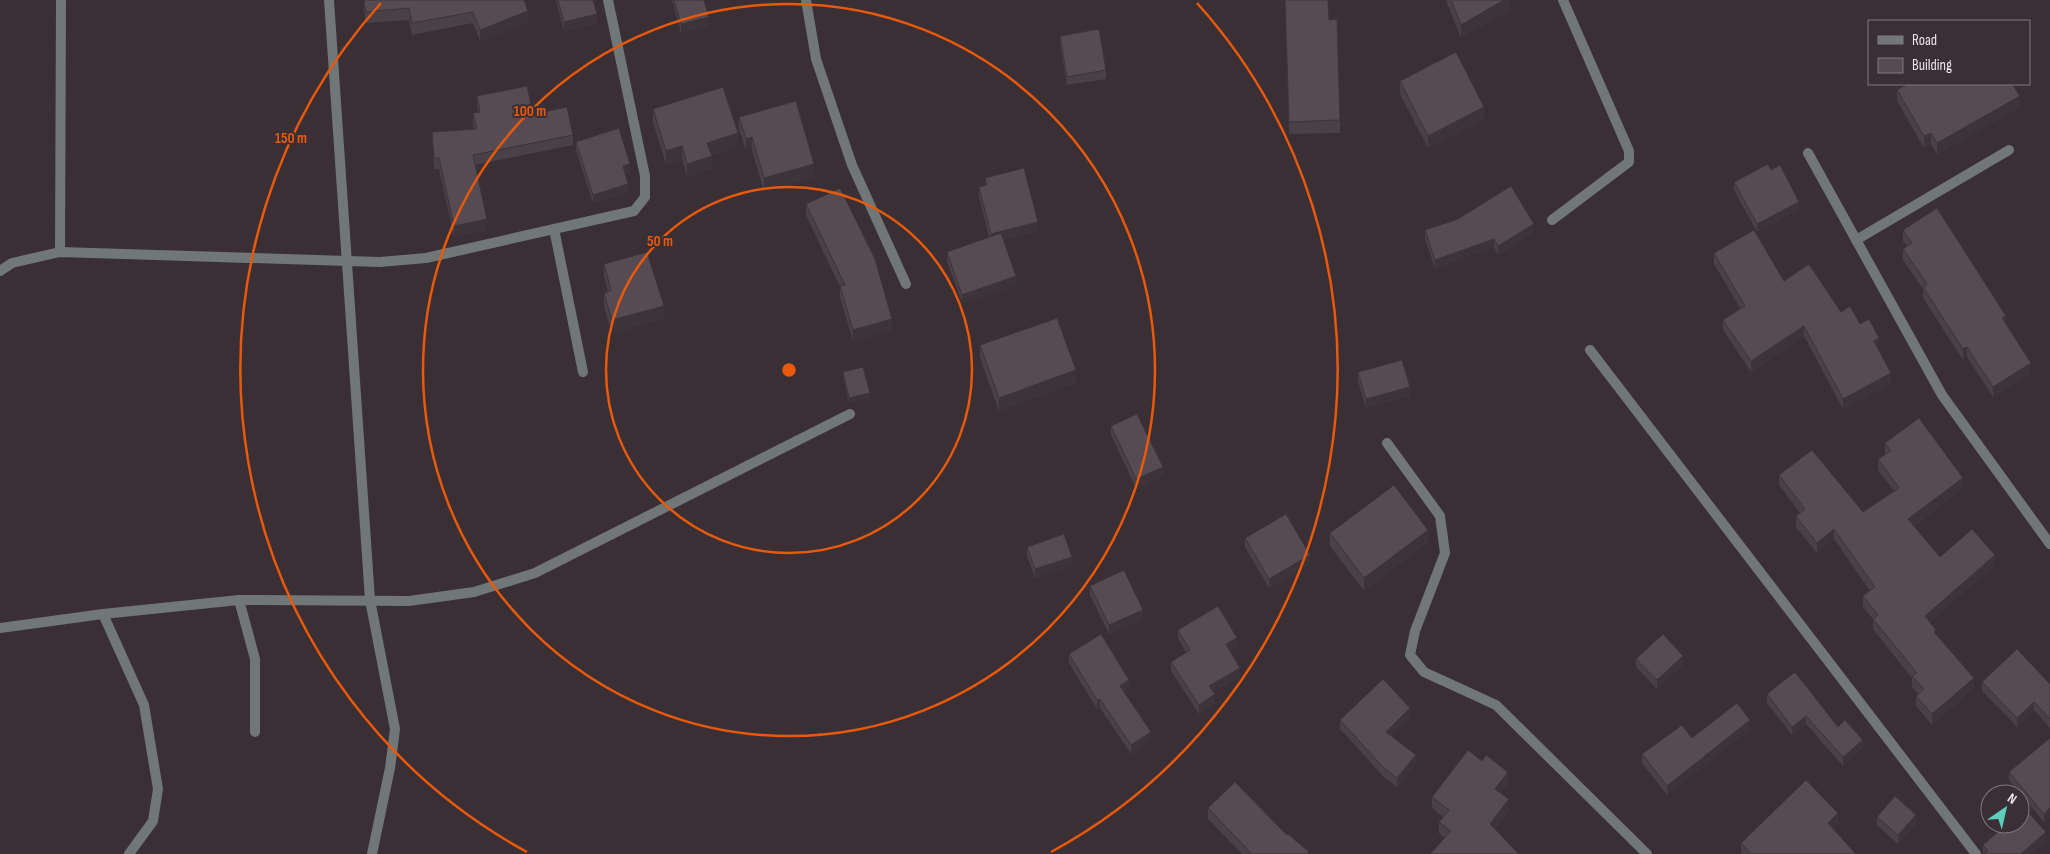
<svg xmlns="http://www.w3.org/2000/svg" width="2050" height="854" font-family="'Sofia Sans Condensed',sans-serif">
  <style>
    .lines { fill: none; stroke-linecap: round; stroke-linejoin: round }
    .street { stroke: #707776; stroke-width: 10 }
    .wall { fill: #4a4047 }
    .shaded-wall { fill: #3c3439 }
    .building { fill: #564b52; stroke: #3c3439 }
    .ring { fill: none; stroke: #e8590c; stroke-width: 2.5 }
    .centre { fill: #e8590c; stroke: #392f35; stroke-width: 2.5 }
    .ring-label { font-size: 15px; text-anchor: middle; font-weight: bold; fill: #e8590c; stroke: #392f35; stroke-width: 4; stroke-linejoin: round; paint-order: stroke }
  </style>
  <rect width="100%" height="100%" fill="#392f35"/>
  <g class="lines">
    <!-- street -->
    <g class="street">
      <polyline points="329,0 370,600 395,729 390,768 372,854"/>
      <polyline points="806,0 816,59 852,165 906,284"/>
      <polyline points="1808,153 1942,395 2050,544"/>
      <polyline points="1552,220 1629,162 1629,151 1563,0"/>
      <polyline points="554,229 583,372"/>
      <polyline points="1856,240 2009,150"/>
      <polyline points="60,252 61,0"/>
      <polyline points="0,271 12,263 60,252 380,262 426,258 634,211 645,197 645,176 608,0"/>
      <polyline points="1590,350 1976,854"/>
      <polyline points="1387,443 1440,516 1445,553 1415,631 1410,655 1424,672 1496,705 1647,854"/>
      <polyline points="239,600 255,659 255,732"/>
      <polyline points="103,614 144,705 158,789 153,821 129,854"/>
      <polyline points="0,628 103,614 239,600 409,601 474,592 535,573 850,414"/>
    </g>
  </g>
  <!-- wall -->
  <g class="wall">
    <polygon points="364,0 524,0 528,22 480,41 473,23 412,35 409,20 366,23 364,10"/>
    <polygon points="556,0 593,0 597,23 564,31"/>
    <polygon points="672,0 704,0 709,26 681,33"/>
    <polygon points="1285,0 1329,20 1340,120 1340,133 1289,134"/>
    <polygon points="1446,0 1511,0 1511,9 1461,38"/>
    <polygon points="1060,36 1106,70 1106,79 1067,85 1060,45"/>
    <polygon points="1400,81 1484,120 1428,148 1400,94"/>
    <polygon points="1897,90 2020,107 1937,154 1931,144 1924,148 1897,101"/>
    <polygon points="477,96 533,114 573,135 573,145 475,165 487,230 454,237 439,169 434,169 432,132 474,129 473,124 473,113 478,112 477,107"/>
    <polygon points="653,109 738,146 711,155 712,169 687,177 682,159 666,164 653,122"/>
    <polygon points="739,117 814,177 764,191 752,150 746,151 739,129"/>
    <polygon points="576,142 630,173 626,174 628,193 593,203 576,150"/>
    <polygon points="1771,170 1799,210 1757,232 1734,190 1734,182"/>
    <polygon points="985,178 1038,231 1004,240 1016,285 962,303 947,261 947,252 989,237 979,196 979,187 985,186"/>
    <polygon points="806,204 892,330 853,341 840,297 840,287 806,215"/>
    <polygon points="1425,230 1534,232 1498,255 1494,247 1435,268 1425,239"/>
    <polygon points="1903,230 2006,324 2031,374 1993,397 1967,357 1963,360 1923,298 1923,289 1903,260 1903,249 1907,246 1903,241"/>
    <polygon points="1714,253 1784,281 1841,312 1860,324 1879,348 1878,349 1891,384 1843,409 1804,336 1751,372 1723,330 1723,320 1740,308 1714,264"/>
    <polygon points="604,264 664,319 612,333 604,307 604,294 608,292 604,277"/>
    <polygon points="980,345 1076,383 999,411 980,358"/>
    <polygon points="843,372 870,398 849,403 843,376"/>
    <polygon points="1358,372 1410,396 1366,408 1358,381"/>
    <polygon points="1111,426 1163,476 1136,488 1111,435"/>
    <polygon points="1885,443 1963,488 1914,526 1940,557 1995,565 1930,622 1936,634 1974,688 1932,725 1916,706 1916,696 1918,694 1912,687 1912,678 1873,629 1873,619 1863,607 1863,596 1870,591 1834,539 1817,553 1796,527 1796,516 1800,513 1779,485 1779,475 1863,512 1894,491 1878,470 1878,459 1885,454"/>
    <polygon points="1330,533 1428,542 1364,591 1330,546"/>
    <polygon points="1245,538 1310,564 1269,588 1245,547"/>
    <polygon points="1027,547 1072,565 1035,578 1027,556"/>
    <polygon points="1090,586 1143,618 1109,634 1090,595"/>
    <polygon points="1178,630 1237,647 1230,651 1240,677 1213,692 1215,703 1199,714 1171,671 1171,662 1186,653 1178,638"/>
    <polygon points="1069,654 1129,689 1124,692 1151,740 1131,754 1100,708 1097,709 1069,663"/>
    <polygon points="1636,659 1683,665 1657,689 1636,667"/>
    <polygon points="1982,682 2050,684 2050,728 2034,710 2017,727 1982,691"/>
    <polygon points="1767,694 1838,727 1863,748 1843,766 1806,724 1792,735 1767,703"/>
    <polygon points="1410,717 1391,735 1416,764 1397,787 1383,776 1340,729 1340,720"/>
    <polygon points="1750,729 1667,795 1642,763 1642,754 1692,738"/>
    <polygon points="2050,738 2050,817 2044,822 2009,780 2009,772"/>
    <polygon points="1508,784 1501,793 1509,810 1495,829 1445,838 1439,833 1439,822 1443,817 1432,808 1432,797"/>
    <polygon points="1208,808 1287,835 1309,854 1242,854 1208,819"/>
    <polygon points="1877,817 1916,824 1898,844 1877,825"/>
    <polygon points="1838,823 1832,828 1856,854 1742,854 1741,853 1741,843"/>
    <polygon points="2046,841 2031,854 1983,853 1983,845"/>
  </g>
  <!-- shaded-wall -->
  <g class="shaded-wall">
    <polygon points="1504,0 1511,0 1511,9 1461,38 1461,25"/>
    <polygon points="528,11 528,22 480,41 480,30"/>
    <polygon points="597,14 597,23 564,31 564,22"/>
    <polygon points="709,17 709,26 681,33 681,24"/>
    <polygon points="2020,96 2020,107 1937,154 1937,143"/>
    <polygon points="1484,107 1484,120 1428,148 1428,136"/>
    <polygon points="738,133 738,146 707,156 707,143"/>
    <polygon points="1931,133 1931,144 1924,148 1924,136"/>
    <polygon points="752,137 752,150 746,151 746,139"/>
    <polygon points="682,146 682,159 666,164 666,151"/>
    <polygon points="712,156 712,169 687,177 687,164"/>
    <polygon points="630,164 630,173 623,175 623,166"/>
    <polygon points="814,164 814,177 764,191 764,178"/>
    <polygon points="628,184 628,193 593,203 593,195"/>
    <polygon points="1799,202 1799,210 1757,232 1757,224"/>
    <polygon points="487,219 487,230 454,237 454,226"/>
    <polygon points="1038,222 1038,231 991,243 991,234"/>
    <polygon points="1534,224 1534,232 1498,255 1498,246"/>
    <polygon points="1494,239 1494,247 1435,268 1435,260"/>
    <polygon points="1016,276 1016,285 962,303 962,295"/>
    <polygon points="664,306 664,319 612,333 612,320"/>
    <polygon points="2006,316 2006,326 2002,318"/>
    <polygon points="892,319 892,330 853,341 853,330"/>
    <polygon points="1804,326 1804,336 1751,372 1751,361"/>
    <polygon points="1879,338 1879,348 1874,352 1874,341"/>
    <polygon points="1967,347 1967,357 1963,360 1963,349"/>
    <polygon points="2031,363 2031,374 1993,397 1993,387"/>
    <polygon points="1076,370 1076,383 999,411 999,398"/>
    <polygon points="1891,373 1891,384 1843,409 1843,399"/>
    <polygon points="1410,387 1410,396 1366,408 1366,399"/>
    <polygon points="870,393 870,398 849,403 849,398"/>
    <polygon points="1163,467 1163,476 1136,488 1136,479"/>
    <polygon points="1963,478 1963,488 1908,530 1908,519"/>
    <polygon points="1834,529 1834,539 1817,553 1817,543"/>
    <polygon points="1428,530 1428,542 1364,591 1364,578"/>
    <polygon points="1310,555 1310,564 1269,588 1269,579"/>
    <polygon points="1995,555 1995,565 1925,627 1925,616"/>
    <polygon points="1072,557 1072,565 1035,578 1035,569"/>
    <polygon points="1143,610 1143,618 1109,634 1109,625"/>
    <polygon points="1237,638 1237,647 1226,653 1226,644"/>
    <polygon points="1683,656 1683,665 1657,689 1657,680"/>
    <polygon points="1240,668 1240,677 1209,694 1209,686"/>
    <polygon points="1974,678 1974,688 1932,725 1932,714"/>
    <polygon points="1129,680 1129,689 1120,695 1120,686"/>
    <polygon points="1215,694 1215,703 1199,714 1199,705"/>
    <polygon points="1100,699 1100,708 1097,709 1097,700"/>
    <polygon points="2034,702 2034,710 2017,727 2017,718"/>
    <polygon points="1410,708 1410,717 1386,740 1386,732"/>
    <polygon points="1806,716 1806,724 1792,735 1792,727"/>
    <polygon points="1750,720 1750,729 1667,795 1667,786"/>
    <polygon points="1151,732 1151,740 1131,754 1131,745"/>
    <polygon points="1863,740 1863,748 1843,766 1843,757"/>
    <polygon points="1416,755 1416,764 1397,787 1397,778"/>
    <polygon points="1508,772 1508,784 1495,800 1495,789"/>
    <polygon points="1509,799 1509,810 1490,835 1490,824"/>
    <polygon points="2050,808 2050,817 2044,822 2044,814"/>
    <polygon points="1838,813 1838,823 1828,833 1828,823"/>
    <polygon points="1916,815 1916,824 1898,844 1898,835"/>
    <polygon points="2046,832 2046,841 2031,854 2021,854"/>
  </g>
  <!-- building -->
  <g class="building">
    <polygon points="364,0 524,0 528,11 480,30 473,12 412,23 409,8 366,12"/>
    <polygon points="558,0 593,0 597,14 564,22"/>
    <polygon points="674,0 704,0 709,17 681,24"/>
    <polygon points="1285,0 1328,0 1329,20 1337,19 1340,120 1289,122"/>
    <polygon points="1451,0 1504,0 1461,25"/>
    <polygon points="1099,29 1106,70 1067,77 1060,36"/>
    <polygon points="1456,52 1484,107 1428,136 1400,81"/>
    <polygon points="1908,84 2012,84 2020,96 1937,143 1931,133 1924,136 1897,90"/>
    <polygon points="527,86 533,114 567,107 573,135 473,155 487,219 454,226 439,158 434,158 432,132 477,129 473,113 480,112 477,96"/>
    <polygon points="723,87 738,133 707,143 712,156 687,164 682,146 666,151 653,109"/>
    <polygon points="796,101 814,164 764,178 752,137 746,139 739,117"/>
    <polygon points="619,128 630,164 623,166 628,184 593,195 576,142"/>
    <polygon points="1768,164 1771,170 1780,165 1799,202 1757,224 1734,182"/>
    <polygon points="1024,168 1038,222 991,234 979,187 987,185 985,178"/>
    <polygon points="1511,186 1534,224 1498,246 1494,239 1435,260 1425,230 1458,219"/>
    <polygon points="840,188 875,259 892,319 853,330 840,286 845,285 806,204"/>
    <polygon points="1937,208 2006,316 2002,318 2031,363 1993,387 1967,347 1963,349 1923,287 1927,284 1903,249 1912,243 1903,230"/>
    <polygon points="1754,230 1784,281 1809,264 1841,312 1850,306 1860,324 1869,319 1879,338 1874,341 1891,373 1843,399 1804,326 1751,361 1723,320 1745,306 1714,253"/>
    <polygon points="1001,233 1016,276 962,295 947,252"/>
    <polygon points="647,252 664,306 612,320 604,294 611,290 604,264"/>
    <polygon points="1057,318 1076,370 999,398 980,345"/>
    <polygon points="1402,360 1410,387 1366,399 1358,372"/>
    <polygon points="863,367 870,393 849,398 843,372"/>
    <polygon points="1137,414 1163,467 1136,479 1111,426"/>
    <polygon points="1919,418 1963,478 1908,519 1940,557 1972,529 1995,555 1925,616 1936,630 1934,632 1974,678 1932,714 1916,696 1924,689 1912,676 1917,673 1873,619 1878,615 1863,596 1875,587 1834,529 1817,543 1796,516 1805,509 1779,475 1812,450 1863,512 1899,488 1878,459 1891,451 1885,443"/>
    <polygon points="1394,485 1428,530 1364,578 1330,533"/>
    <polygon points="1286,514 1310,555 1269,579 1245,538"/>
    <polygon points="1064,534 1072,557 1035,569 1027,547"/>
    <polygon points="1124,570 1143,610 1109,625 1090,586"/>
    <polygon points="1218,606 1237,638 1226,644 1240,668 1209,686 1215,694 1199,705 1171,662 1190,650 1178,630"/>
    <polygon points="1101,634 1129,680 1120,686 1151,732 1131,745 1100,699 1097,700 1069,654"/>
    <polygon points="1663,634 1683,656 1657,680 1636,659"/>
    <polygon points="2017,649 2050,684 2050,719 2034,702 2017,718 1982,682"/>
    <polygon points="1795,672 1838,727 1845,720 1863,740 1843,757 1806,716 1792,727 1767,694"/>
    <polygon points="1383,679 1410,708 1386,732 1416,755 1397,778 1383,767 1340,720"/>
    <polygon points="1737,703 1750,720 1667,786 1642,754 1682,725 1692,738"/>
    <polygon points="2050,738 2050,808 2044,814 2009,772"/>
    <polygon points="1468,750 1482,761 1486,755 1508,772 1495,789 1509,799 1490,824 1519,854 1430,854 1451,831 1439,822 1449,810 1432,797"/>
    <polygon points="1806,780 1838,813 1828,823 1856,854 1751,854 1741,843"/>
    <polygon points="1235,782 1287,835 1288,834 1309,852 1308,854 1252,854 1208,808"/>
    <polygon points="1895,796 1916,815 1898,835 1877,817"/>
    <polygon points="2025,809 2046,832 2021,854 1983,854 1988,851 1983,845 2007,824 2020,824 2020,813"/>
  </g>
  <!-- distance rings -->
  <g class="ring">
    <circle cx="789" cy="370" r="183"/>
    <circle cx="789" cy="370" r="366"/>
    <path d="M527 852A549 549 0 0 1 381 3M1197 3A549 549 0 0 1 1051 852"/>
  </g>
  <circle cx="789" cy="370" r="8" class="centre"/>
  <g class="ring-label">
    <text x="530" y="116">100 m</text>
    <text x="291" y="143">150 m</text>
    <text x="660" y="246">50 m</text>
  </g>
  <!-- legend -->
  <rect x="1868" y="20" width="162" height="65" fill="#392f35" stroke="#81787d"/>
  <rect x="1878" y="36" width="25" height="8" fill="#707776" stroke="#81787d"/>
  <text x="1912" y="45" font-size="15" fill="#ece5ea">Road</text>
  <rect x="1878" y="58" width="25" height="15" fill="#564b52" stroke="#81787d"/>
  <text x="1912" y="70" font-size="15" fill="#ece5ea">Building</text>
  <!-- north arrow -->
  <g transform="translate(2005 809) rotate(34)"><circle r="24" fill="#392f35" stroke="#81787d"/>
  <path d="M0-4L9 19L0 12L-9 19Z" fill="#5cceba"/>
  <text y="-8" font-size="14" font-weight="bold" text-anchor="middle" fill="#ece5ea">N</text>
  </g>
</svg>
